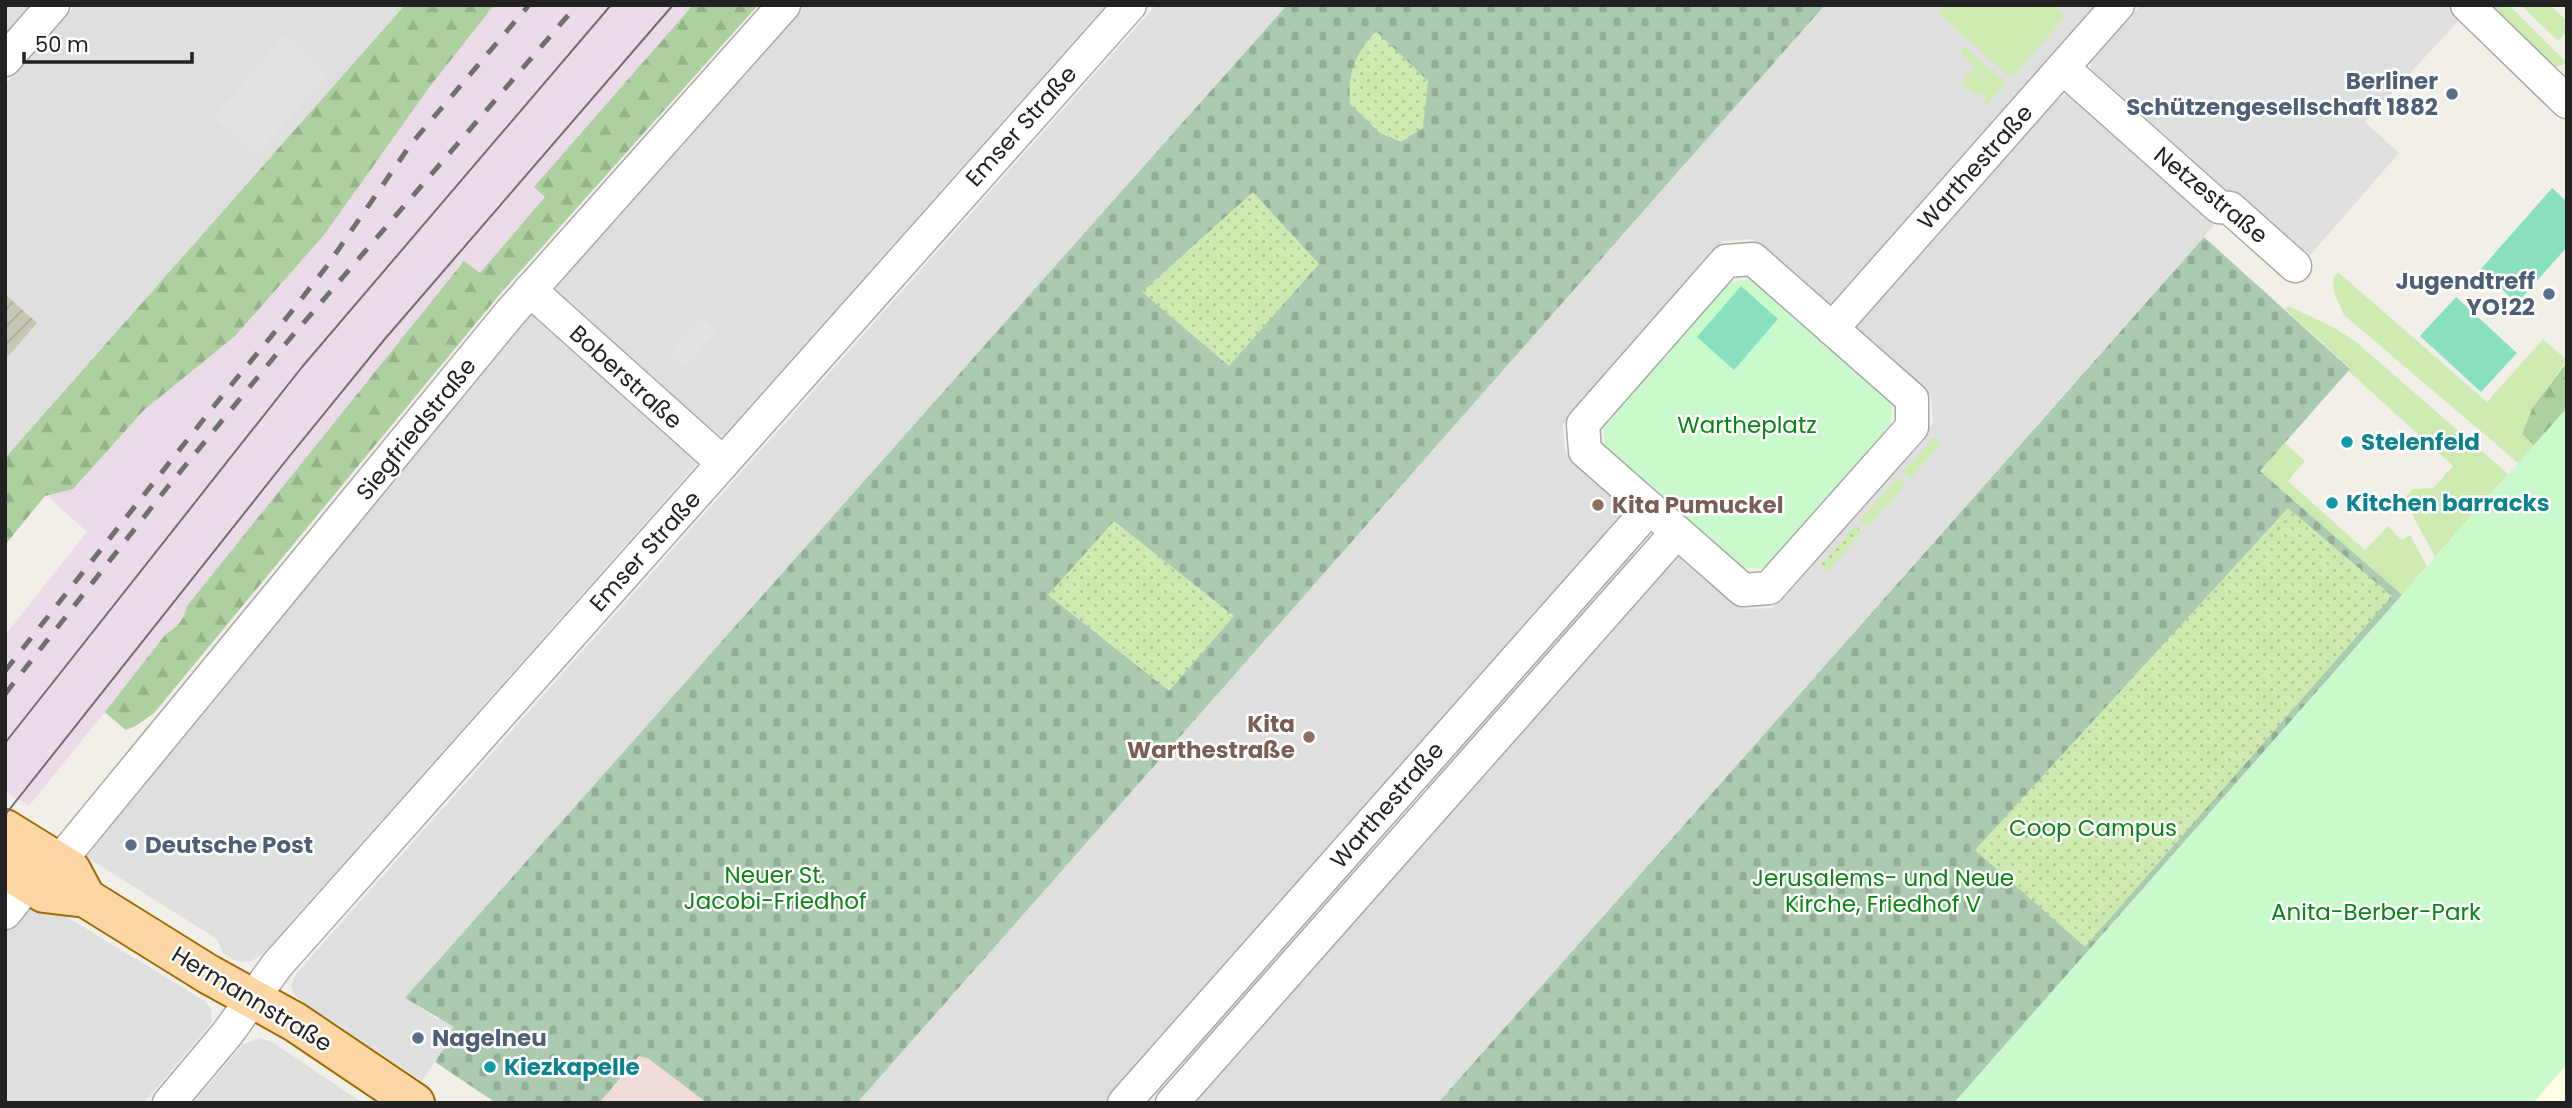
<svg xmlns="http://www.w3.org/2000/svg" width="2572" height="1108" font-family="Poppins,sans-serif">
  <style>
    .residential { fill: #e0dfdf }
    .commercial { fill: #f2dad9 }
    .industrial { fill: #ebdbe8 }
    .education { fill: #ffffe5 }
    .construction { fill: url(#construction-furrows) }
    .grass { fill: #cdebb0 }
    .forest { fill: url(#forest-firs) }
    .cemetery { fill: url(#cemetery-stones) }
    .park { fill: #c8facc }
    .garden { fill: url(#garden-dots) }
    .pitch { fill: #88e0be }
    .parking { fill: #e2e2e2 }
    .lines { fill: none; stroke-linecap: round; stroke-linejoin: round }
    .minor-casing { stroke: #a9a9a9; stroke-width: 35 }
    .major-casing { stroke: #a06b00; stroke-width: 42 }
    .minor { stroke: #fff; stroke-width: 32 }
    .major { stroke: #fcd6a4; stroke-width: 38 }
    .tram { stroke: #707070; stroke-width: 2 }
    .rail { stroke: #707070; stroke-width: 5; stroke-dasharray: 14 14; stroke-linecap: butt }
    .service-dot { fill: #5c6f8a; stroke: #fff; stroke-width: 2.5 }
    .culture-dot { fill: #0f9aa8; stroke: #fff; stroke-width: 2.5 }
    .education-dot { fill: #8d6e63; stroke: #fff; stroke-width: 2.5 }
    .labels { text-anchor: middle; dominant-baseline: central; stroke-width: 5; stroke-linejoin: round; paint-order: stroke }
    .service-label { font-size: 23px; font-weight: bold; fill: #4e5e75; stroke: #fff; text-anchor: end }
    .street-label { font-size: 23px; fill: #222; stroke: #fff }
    .park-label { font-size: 23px; fill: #0c8416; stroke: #fff }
    .culture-label { font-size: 23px; font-weight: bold; fill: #0d838f; stroke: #fff; text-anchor: start }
    .education-label { font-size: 23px; font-weight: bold; fill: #785e54; stroke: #fff; text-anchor: start }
  </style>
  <defs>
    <pattern id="construction-furrows" width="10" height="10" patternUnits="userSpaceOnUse" patternTransform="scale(1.75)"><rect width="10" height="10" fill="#c7c7b4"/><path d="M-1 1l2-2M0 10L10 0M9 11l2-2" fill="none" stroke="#abab9a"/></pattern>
    <pattern id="forest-firs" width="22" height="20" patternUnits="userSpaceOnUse" patternTransform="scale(1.75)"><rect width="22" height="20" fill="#add19e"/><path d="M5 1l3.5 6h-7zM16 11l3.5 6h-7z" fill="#95b388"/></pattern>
    <pattern id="cemetery-stones" width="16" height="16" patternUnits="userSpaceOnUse" patternTransform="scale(1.75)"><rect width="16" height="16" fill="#aacbaf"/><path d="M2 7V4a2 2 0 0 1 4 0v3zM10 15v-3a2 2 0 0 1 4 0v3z" fill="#92ae96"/></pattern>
    <pattern id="garden-dots" width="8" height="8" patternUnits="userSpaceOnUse" patternTransform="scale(1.75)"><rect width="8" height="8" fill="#cdebb0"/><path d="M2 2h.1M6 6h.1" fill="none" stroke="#b0c997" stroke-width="1.8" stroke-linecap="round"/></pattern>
  </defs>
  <rect width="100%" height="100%" fill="#f2efe9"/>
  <!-- residential -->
  <g class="residential">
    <polygon points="5,5 33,5 5,37"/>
    <polygon points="75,5 405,5 5,458 5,85"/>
    <polygon points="804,5 1106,5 725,434 719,436 557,294 554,287"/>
    <polygon points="1156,5 1287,5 406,998 438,1020 440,1018 454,1027 446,1040 448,1042 422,1081 299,999 293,992 291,985 294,977 303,966"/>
    <polygon points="1825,5 2095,5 1837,297 1842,302 1831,310 1752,239 1724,241 1563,424 1565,452 1620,500 1633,506 1104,1103 857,1103"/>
    <polygon points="2141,5 2450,5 2462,17 2365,122 2399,153 2305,261 2091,69 2091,61"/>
    <polygon points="2065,95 2070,96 2214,225 1438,1103 1192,1103 1673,549 1743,609 1772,608 1933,424 1931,396 1867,339 1851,332 1857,315 1863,320 2059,98"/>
    <polygon points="533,313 696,459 697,464 266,951 252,961 240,962 234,960 223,953 217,939 77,851 132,782 142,789 162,760 529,314"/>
    <polygon points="32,896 205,1001 211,1009 212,1021 209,1026 144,1103 5,1103 5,925"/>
    <polygon points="260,1038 272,1042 363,1103 193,1103 243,1044"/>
  </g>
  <!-- commercial -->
  <polygon class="commercial" points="639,1056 649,1059 707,1103 599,1103"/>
  <!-- industrial -->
  <polygon class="industrial" points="405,5 758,5 500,294 154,713 137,725 126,730 104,713 29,806 5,791 5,635 87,532 5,458"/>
  <!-- education -->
  <polygon class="education" points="2567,1065 2567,1103 2533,1103 2535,1100"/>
  <!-- construction -->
  <polygon class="construction" points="5,294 37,323 5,360"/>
  <!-- grass -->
  <g class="grass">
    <polygon points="1945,5 2054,5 2066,16 2011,78 1938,13"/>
    <polygon points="2486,5 2509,5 2567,63 2551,69"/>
    <polygon points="2521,5 2550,5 2567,21 2567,32 2558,41"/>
    <polygon points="1964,47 2006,83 1987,105 1983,102 1986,98 1980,92 1976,96 1961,83 1975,67 1960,52"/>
    <polygon points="2338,272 2487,402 2543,339 2567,360 2533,407 2534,444 2567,408 2536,465 2518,463 2344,315 2334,292 2333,278"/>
    <polygon points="2288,306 2333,327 2355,341 2508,474 2435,557 2404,499 2413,489 2433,488 2453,466 2356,378 2348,371 2350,368 2285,309"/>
    <polygon points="1934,437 1941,443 1910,479 1903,472"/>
    <polygon points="2285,443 2305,461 2288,481 2365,550 2388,526 2402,540 2410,535 2427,566 2402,595 2260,471"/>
    <polygon points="1898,477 1906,484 1868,527 1860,520"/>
  </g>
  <!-- forest -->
  <g class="forest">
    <polygon points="405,5 494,5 431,85 324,235 235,336 144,410 73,489 45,496 5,545 5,458"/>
    <path d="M693,5H758L500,294L154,713L137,725L126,730L105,712L165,635C177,627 184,621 187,606L464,261L480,273L545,197L534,187Z"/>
    <polygon points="2567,362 2567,408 2534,445 2522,434 2533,407"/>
  </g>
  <!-- cemetery -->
  <g class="cemetery">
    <polygon points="1287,5 1825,5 857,1103 707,1103 649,1059 639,1056 599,1103 496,1103 435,1062 448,1042 445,1040 454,1027 405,998"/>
    <polygon points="2204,237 2350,369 2260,471 2402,595 1954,1103 1438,1103"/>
  </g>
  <!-- park -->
  <g class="park">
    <polygon points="1754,279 1891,401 1891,427 1767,568 1740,568 1605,449 1603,422 1728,282"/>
    <polygon points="2567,408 2567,1065 2564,1067 2533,1103 1954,1103"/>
  </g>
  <!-- garden -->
  <g class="garden">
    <path d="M1376,31L1428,81L1423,128L1401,142L1380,133L1350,104C1348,71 1354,56 1376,31Z"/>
    <polygon points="1253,192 1319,264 1229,366 1142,292"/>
    <polygon points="2288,508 2392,596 2085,947 1975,850"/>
    <polygon points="1114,521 1234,616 1169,691 1048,595"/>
    <polygon points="1855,526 1863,532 1828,571 1821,565"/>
  </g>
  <!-- pitch -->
  <g class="pitch">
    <polygon points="2552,188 2567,202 2567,247 2517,303 2480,270"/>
    <polygon points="1741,286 1778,319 1734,370 1697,337"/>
    <polygon points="2456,297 2517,353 2481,392 2420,336"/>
  </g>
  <!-- parking -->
  <g class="parking">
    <polygon points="285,35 328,74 257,155 214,117"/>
    <polygon points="701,317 717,331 685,368 669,354"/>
    <polygon points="1627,545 1642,559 1434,795 1419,781"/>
    <polygon points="1360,847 1375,861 1192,1069 1176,1055"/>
  </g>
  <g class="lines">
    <!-- minor casing -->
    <g class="minor-casing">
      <g id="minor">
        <polyline points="2467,5 2567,102"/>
        <polyline points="5,60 53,5"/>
        <polyline points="2063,68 2219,207 2230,208 2295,266"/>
        <polygon points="1753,259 1912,399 1912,427 1769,588 1743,590 1585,451 1583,424 1726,261"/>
        <polyline points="530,290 723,463"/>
        <polyline points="1832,329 2118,5"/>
        <polyline points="59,862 510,313 784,5"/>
        <polyline points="5,913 28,884"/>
        <polyline points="169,1103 227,1034 277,965 1130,5"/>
        <polyline points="1124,1103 1650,508"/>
        <polyline points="1172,1103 1677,532"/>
      </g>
    </g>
    <!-- major casing -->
    <g class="major-casing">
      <g id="major">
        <polyline points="5,829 71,870 86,898"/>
        <polyline points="5,869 44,893 86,898 208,974 295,1022 415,1103"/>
      </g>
    </g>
    <!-- minor -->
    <use href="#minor" class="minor"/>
    <!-- major -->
    <use href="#major" class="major"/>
    <!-- tram -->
    <g class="tram">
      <polyline points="5,743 302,367 611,5"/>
      <polyline points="5,815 288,458 384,340 673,5"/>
    </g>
    <!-- rail -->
    <g class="rail">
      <polyline points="5,671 218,401 288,316 327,266 411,144 529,5"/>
      <polyline points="5,694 166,489 275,356 577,5"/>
    </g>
  </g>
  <!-- markers -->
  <g class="service-dot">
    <circle cx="2452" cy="94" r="7"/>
    <circle cx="2549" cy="294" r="7"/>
    <circle cx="131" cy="845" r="7"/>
    <circle cx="418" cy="1038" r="7"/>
  </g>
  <g class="culture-dot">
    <circle cx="2347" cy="442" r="7"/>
    <circle cx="2332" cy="503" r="7"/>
    <circle cx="490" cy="1067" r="7"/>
  </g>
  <g class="education-dot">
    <circle cx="1598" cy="505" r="7"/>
    <circle cx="1309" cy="737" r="7"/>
  </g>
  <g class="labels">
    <!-- service labels -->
    <g class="service-label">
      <text x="2438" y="81">Berliner<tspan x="2438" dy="26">Schützengesellschaft 1882</tspan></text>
      <text x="2535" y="281">Jugendtreff<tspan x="2535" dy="26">YO!22</tspan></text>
      <text x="145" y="845" text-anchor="start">Deutsche Post</text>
      <text x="432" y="1038" text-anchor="start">Nagelneu</text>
    </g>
    <!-- street labels -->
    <g class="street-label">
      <text transform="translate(1021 126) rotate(-48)">Emser Straße</text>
      <text transform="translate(1975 167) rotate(-48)">Warthestraße</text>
      <text transform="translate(2211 195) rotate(39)">Netzestraße</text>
      <text transform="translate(626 377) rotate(42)">Boberstraße</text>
      <text transform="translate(416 429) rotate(-51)">Siegfriedstraße</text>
      <text transform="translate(645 551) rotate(-48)">Emser Straße</text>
      <text transform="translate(1387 805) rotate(-49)">Warthestraße</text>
      <text transform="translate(252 999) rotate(31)">Hermannstraße</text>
    </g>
    <!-- park labels -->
    <g class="park-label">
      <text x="1747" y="425">Wartheplatz</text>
      <text x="2093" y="828">Coop Campus</text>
      <text x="775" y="875">Neuer St.<tspan x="775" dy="26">Jacobi-Friedhof</tspan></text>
      <text x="1883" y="878">Jerusalems- und Neue<tspan x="1883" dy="26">Kirche, Friedhof V</tspan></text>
      <text x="2376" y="912">Anita-Berber-Park</text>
    </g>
    <!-- culture labels -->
    <g class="culture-label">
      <text x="2361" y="442">Stelenfeld</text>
      <text x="2346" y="503">Kitchen barracks</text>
      <text x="504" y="1067">Kiezkapelle</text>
    </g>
    <!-- education labels -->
    <g class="education-label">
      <text x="1612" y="505">Kita Pumuckel</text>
      <text x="1295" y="724" text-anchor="end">Kita<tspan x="1295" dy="26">Warthestraße</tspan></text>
    </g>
  </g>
  <!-- border -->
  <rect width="2572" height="1108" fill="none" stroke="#222222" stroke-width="14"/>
  <!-- scale -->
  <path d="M24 52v10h168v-10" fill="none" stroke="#222222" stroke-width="3.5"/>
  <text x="35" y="52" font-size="21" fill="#222222" stroke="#ffffff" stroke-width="5" paint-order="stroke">50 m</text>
</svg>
